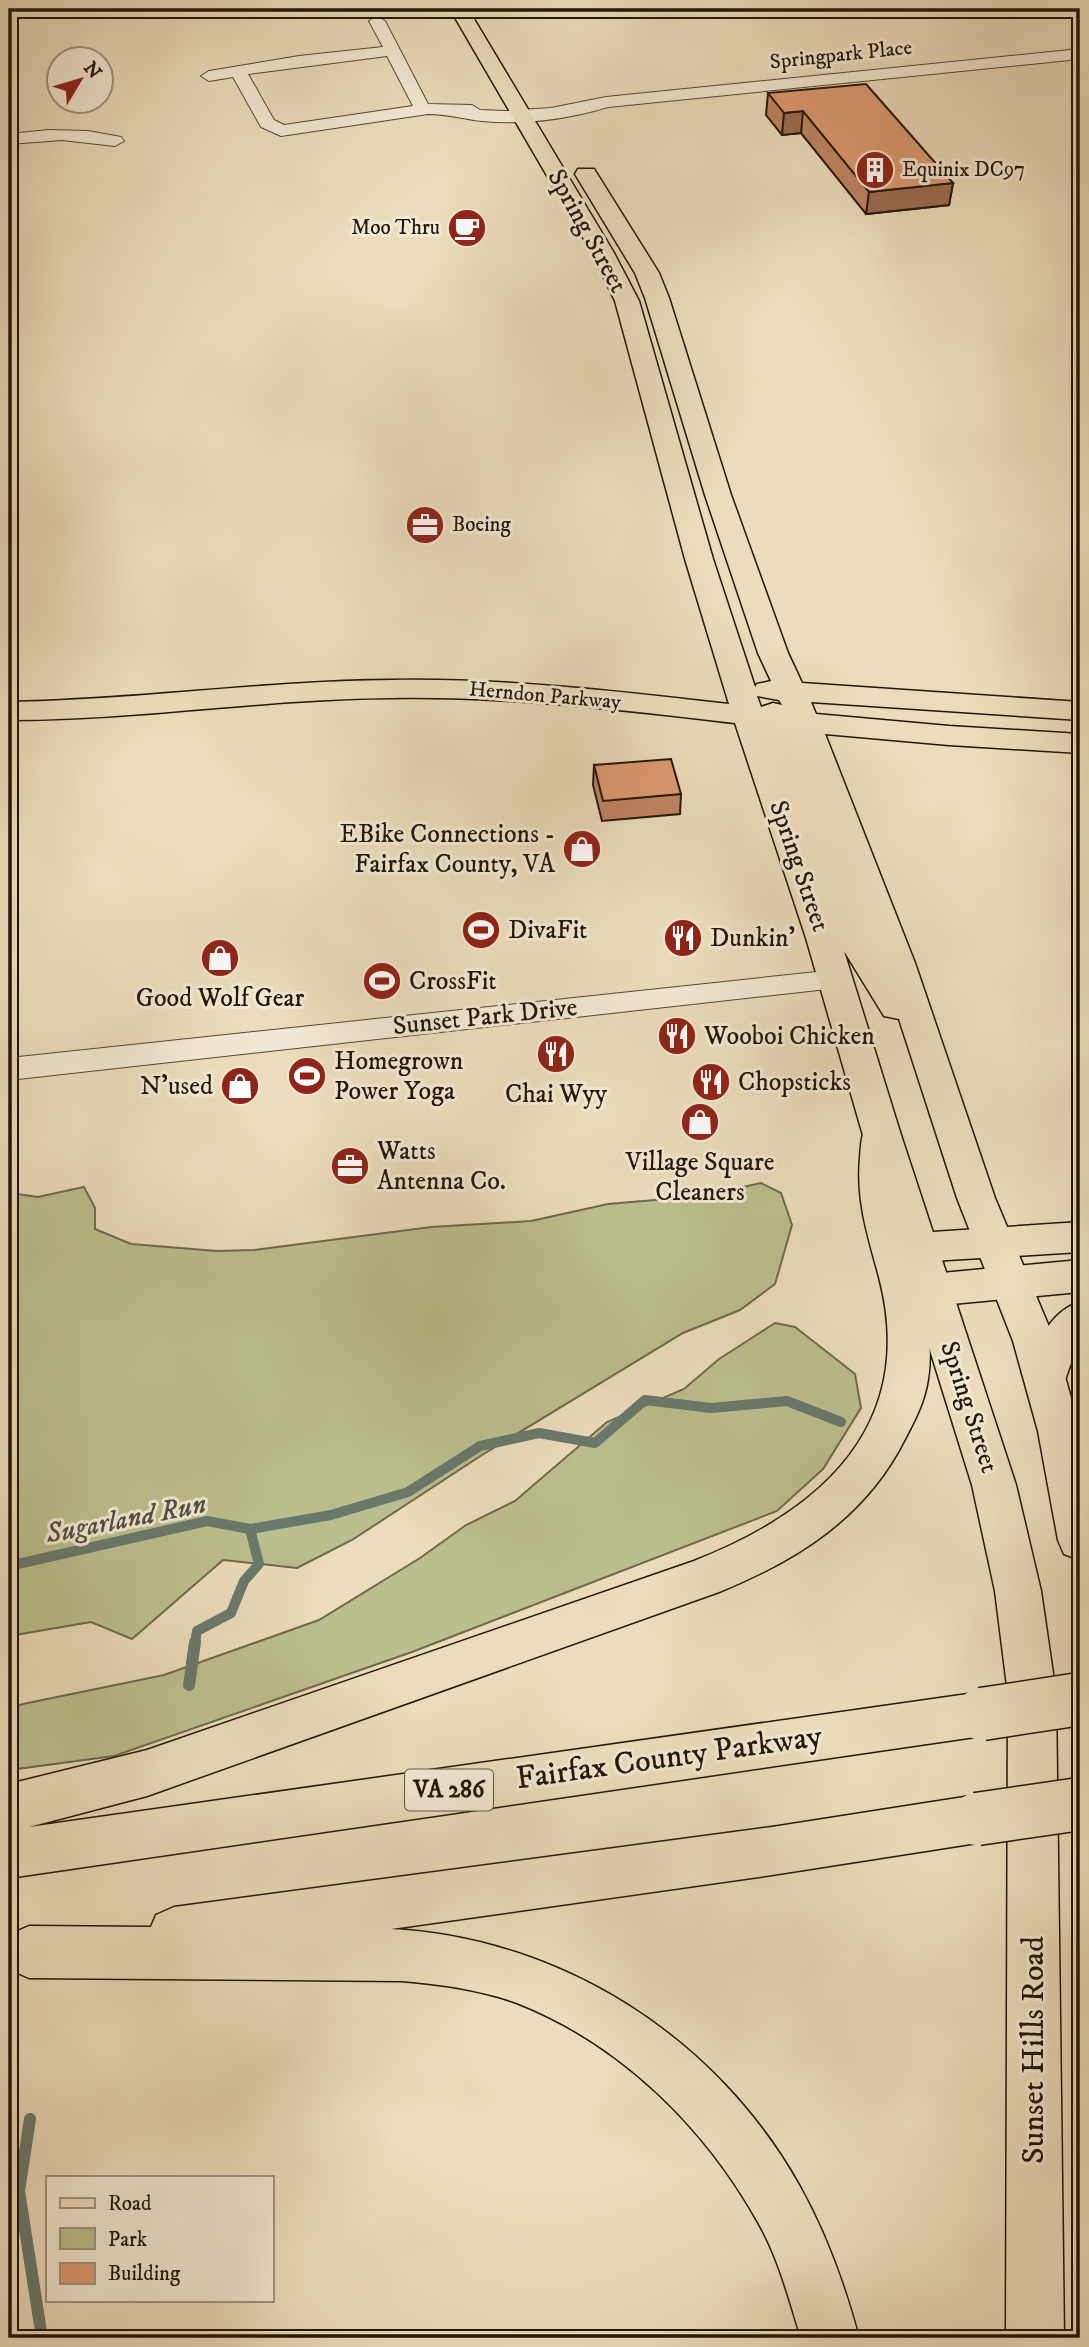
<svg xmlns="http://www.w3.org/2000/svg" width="1089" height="2347" font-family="'IM FELL DW Pica',serif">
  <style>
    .green { fill: #bbbf8d; stroke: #6e6a4b; stroke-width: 2 }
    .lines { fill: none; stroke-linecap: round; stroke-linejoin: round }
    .stream-far1 { stroke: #69796c; stroke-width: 10 }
    .stream { stroke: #69796c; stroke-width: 12 }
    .minor-casing { stroke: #544736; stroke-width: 2 }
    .major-casing { stroke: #221509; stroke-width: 3 }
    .highway-casing { stroke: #221509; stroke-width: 3 }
    .minor { fill: #f3e8d3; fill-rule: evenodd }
    .major { fill: #ecdcbb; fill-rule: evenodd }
    .highway { fill: #ecdcbb; fill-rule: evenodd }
    .highway-bridge-casing { stroke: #221509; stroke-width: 55; stroke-linecap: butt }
    .highway-bridge { stroke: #ecdcbb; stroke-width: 52 }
    .wall { fill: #be8461; stroke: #221509; stroke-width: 2 }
    .shaded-wall { fill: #9b6c4f; stroke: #221509; stroke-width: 2 }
    .building { fill: #dd9a71; stroke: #221509; stroke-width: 2 }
    .labels { text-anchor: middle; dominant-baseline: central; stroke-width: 6; stroke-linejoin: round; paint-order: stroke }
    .far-street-label { font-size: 21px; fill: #221509; stroke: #f3e8d3 }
    .far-poi-label { font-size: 21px; fill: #221509; stroke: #f3e8d3; text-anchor: start }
    .shield { fill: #f3e8d3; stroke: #615446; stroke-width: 2 }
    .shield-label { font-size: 24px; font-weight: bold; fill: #221509 }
    .street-label { font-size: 26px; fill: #221509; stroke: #f3e8d3 }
    .poi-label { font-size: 26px; fill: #221509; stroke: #f3e8d3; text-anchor: start }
    .water-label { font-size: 28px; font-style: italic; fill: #4c4f43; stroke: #f3e8d3 }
    .near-street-label { font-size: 32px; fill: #221509; stroke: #f3e8d3 }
  </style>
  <rect width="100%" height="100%" fill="#ecdcbb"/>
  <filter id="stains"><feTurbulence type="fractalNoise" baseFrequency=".00286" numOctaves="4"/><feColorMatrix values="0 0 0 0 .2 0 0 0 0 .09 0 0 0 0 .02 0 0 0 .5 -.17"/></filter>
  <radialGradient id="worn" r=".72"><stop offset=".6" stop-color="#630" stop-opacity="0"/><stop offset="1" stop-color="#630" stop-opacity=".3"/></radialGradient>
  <!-- green -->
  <g class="green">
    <polygon points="761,1183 781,1193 792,1225 775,1284 740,1310 683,1333 482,1455 352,1540 297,1568 223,1560 132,1639 91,1622 9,1636 9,1193 38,1197 84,1187 95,1208 95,1229 131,1244 217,1251 254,1250 431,1227 531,1221 608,1204 702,1196"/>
    <polygon points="775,1323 795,1327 855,1374 861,1408 823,1469 777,1511 412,1652 114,1756 9,1770 9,1709 23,1704 164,1675 319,1620 420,1558 466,1525 515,1501 607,1422 684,1389 719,1359"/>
  </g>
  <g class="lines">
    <!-- stream-far1 -->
    <g class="stream-far1">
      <polyline points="9,1566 207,1521 250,1529 331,1515 408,1492 480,1446 539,1433 595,1443 645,1400 711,1408 787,1401 841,1422"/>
      <polyline points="195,1643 197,1631 231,1613 244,1581 259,1564 250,1529"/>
    </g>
    <!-- stream -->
    <g class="stream">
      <polyline points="189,1685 195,1642"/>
      <polyline points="30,2119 19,2191 42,2338"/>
    </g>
    <!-- minor casing -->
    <g class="minor-casing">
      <g id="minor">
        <path d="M377,16L385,21L428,104L472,105L480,110L505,111L551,108L606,97L1080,49V59L608,107C568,119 523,125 482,121C464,119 447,114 428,114L281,136L261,127L233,77L209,81L201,76L209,71L299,56L383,47L369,21ZM387,56L413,106L284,125L274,120L248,74Z"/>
        <polygon points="49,130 88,131 121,137 124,141 115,146 62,140 9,144 9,134"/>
        <polygon points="836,970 846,973 850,980 846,987 9,1080 9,1058"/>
      </g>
    </g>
    <!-- major casing -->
    <g class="major-casing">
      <path id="major" d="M450,9H468L614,253L639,301L713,559L755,687L757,684L771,681L758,653L705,495L645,298L635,273L575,174L578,169H594L659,273L669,298L731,495L788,653L802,683L1080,702V720L811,702L816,714L949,726L1080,734V753L949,745L825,734L915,963L995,1198L1055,1341L1080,1430V1560L1064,1554L1058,1540L1038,1431L1013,1341L957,1198L899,1019L884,1016L844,951L900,1132L1016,1485L1041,1591L1056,1694L1064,2338H1006L1008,1694L995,1591L972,1485L862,1132L806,938L735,723C621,710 506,696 391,698C263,699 137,720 9,720V702C137,700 263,681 391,680C504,678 617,691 729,704L685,559L615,301L592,253ZM757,696L779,700L782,705L773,703L761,707Z"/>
    </g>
    <!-- highway casing -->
    <g class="highway-casing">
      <g id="highway">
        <path d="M881,1118L894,1122L900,1132L897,1196L906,1236L918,1233L1080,1222V1252L915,1262L919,1278L931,1274L1080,1260V1292L931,1306L925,1304C929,1329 932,1354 928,1379C925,1401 915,1420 905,1439C866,1517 798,1560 719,1592L147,1796L29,1827L982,1692L999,1698L1006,1714L999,1730L982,1736L9,1878V1784L147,1750L694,1561C821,1511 918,1426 879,1277C868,1236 856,1201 860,1158C861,1145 861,1134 868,1122Z"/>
        <path d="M1080,1302V1348L1073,1357L1061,1392L1046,1397L1031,1392L1025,1380C1034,1350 1047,1312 1080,1302Z"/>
        <path d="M977,1795L994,1802L1002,1819L994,1836L977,1843L772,1875L391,1929C561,1938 716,2037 799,2185C826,2233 845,2286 859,2338H801C789,2299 779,2260 759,2224C705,2127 621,2044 517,2003C481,1990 440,1984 402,1981L29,1978L11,1970L9,1966L11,1934L29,1926L151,1927L156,1915L174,1907L772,1827Z"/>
      </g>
    </g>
    <!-- minor -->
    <use href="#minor" class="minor"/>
    <!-- major -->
    <use href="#major" class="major"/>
    <!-- highway -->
    <use href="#highway" class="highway"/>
    <!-- highway-bridge casing -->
    <g class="highway-bridge-casing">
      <g id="highway-bridge">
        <polyline points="982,1714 1080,1699"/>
        <polyline points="977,1819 1080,1804"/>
      </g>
    </g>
    <!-- highway-bridge -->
    <use href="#highway-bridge" class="highway-bridge"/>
  </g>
  <!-- wall -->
  <g class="wall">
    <polygon points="768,93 953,183 949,205 866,214 801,133 782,135 766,115"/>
    <polygon points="594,765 681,794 680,814 602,821 593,785"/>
  </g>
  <!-- shaded-wall -->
  <g class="shaded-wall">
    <polygon points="803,111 801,133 782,135 784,113"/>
    <polygon points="953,183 949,205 866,214 869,192"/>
  </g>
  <!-- building -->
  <g class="building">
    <polygon points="866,84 953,183 869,192 803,111 784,113 768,93"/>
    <polygon points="671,759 681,794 603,801 594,765"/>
  </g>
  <!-- icons -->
  <defs>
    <g id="building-disc" transform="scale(2.0125)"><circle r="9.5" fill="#8f2418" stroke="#f3e8d3"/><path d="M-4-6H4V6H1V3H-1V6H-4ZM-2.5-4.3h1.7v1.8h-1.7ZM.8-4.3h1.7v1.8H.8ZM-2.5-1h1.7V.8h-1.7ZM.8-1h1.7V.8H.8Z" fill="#fff"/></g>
    <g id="cafe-disc" transform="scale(2.0125)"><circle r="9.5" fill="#8f2418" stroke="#f3e8d3"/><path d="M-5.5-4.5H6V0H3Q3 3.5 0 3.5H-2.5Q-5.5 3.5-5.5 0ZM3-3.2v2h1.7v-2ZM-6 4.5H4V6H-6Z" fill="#fff"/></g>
    <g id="office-disc" transform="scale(2.0125)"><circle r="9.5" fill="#8f2418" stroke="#f3e8d3"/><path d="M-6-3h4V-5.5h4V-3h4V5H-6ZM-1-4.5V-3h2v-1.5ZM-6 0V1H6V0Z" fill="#fff"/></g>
    <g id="shop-disc" transform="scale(2.0125)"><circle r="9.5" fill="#8f2418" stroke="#f3e8d3"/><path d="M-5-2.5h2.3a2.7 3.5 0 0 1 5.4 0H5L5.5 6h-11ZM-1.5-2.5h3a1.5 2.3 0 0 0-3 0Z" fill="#fff"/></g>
    <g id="stadium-disc" transform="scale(2.0125)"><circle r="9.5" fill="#8f2418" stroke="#f3e8d3"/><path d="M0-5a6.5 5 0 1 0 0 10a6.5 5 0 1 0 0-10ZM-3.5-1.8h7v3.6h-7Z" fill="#fff"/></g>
    <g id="restaurant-disc" transform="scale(2.0125)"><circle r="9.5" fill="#8f2418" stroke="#f3e8d3"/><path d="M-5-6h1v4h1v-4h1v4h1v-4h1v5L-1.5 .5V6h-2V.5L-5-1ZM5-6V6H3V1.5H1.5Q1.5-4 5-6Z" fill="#fff"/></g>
  </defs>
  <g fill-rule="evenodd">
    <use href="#building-disc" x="875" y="170"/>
    <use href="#cafe-disc" x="467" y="228"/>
    <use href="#office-disc" x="425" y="525"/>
    <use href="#shop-disc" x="582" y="849"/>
    <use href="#stadium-disc" x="481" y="930"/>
    <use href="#restaurant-disc" x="683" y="938"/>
    <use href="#shop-disc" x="220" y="958"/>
    <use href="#stadium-disc" x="382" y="981"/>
    <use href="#restaurant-disc" x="677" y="1036"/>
    <use href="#restaurant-disc" x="556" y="1054"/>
    <use href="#stadium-disc" x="307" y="1076"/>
    <use href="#restaurant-disc" x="711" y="1082"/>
    <use href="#shop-disc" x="240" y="1086"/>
    <use href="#shop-disc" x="700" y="1122"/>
    <use href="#office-disc" x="350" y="1166"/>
  </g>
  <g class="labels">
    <!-- far-street labels -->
    <g class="far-street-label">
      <text transform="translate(841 55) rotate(-6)">Springpark Place</text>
      <text transform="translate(545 696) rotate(5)">Herndon Parkway</text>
    </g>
    <!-- far-poi labels -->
    <g class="far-poi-label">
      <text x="902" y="170">Equinix DC97</text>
      <text x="440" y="228" text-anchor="end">Moo Thru</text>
      <text x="452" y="525">Boeing</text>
    </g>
    <!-- shield labels -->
    <rect class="shield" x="405" y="1769.5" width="88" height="41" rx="5"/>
    <g class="shield-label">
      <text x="449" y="1790">VA 286</text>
    </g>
    <!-- street labels -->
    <g class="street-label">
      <text transform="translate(587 231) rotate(61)">Spring Street</text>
      <text transform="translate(799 866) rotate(71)">Spring Street</text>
      <text transform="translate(485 1017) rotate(-6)">Sunset Park Drive</text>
      <text transform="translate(969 1407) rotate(72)">Spring Street</text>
    </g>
    <!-- poi labels -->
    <g class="poi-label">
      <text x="555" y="834" text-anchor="end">EBike Connections -<tspan x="555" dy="30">Fairfax County, VA</tspan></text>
      <text x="508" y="930">DivaFit</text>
      <text x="710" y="938">Dunkin'</text>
      <text x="409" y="981">CrossFit</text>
      <text x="220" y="998" text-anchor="middle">Good Wolf Gear</text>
      <text x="704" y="1036">Wooboi Chicken</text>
      <text x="334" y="1061">Homegrown<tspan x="334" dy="30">Power Yoga</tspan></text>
      <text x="738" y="1082">Chopsticks</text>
      <text x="213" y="1086" text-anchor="end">N'used</text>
      <text x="556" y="1094" text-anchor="middle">Chai Wyy</text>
      <text x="377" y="1151">Watts<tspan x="377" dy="30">Antenna Co.</tspan></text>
      <text x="700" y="1162" text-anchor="middle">Village Square<tspan x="700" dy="30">Cleaners</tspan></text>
    </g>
    <!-- water labels -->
    <g class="water-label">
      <text transform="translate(126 1519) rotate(-11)">Sugarland Run</text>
    </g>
    <!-- near-street labels -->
    <g class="near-street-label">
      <text transform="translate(669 1758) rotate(-8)">Fairfax County Parkway</text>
      <text transform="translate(1034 2050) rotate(-90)">Sunset Hills Road</text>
    </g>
  </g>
  <!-- margin -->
  <rect width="1089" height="2347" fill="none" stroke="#ecdcbb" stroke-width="35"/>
  <rect x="10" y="10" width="1068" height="2326" fill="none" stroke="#221509" stroke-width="3.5"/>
  <rect x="18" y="18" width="1054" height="2312" fill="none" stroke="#221509" stroke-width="2"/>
  <!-- legend -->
  <rect x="46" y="2176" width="228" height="126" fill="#f3e8d3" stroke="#9f9482" stroke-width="2"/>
  <rect x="60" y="2198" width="35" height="10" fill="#ecdcbb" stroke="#9f9482" stroke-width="2"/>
  <text x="108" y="2210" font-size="21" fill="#221509">Road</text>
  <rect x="60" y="2228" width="35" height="21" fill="#bbbf8d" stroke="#9f9482" stroke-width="2"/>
  <text x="108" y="2246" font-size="21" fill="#221509">Park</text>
  <rect x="60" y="2263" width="35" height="21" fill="#dd9a71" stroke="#9f9482" stroke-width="2"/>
  <text x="108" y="2280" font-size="21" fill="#221509">Building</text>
  <!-- north arrow -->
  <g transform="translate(80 80) rotate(52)"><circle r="33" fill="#f3e8d3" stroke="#9f9482" stroke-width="2"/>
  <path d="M0-5L12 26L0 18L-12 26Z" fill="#8f2418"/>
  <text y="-10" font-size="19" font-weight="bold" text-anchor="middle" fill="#221509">N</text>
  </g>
  <rect width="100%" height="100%" filter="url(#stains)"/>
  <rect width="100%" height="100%" fill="url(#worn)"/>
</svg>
